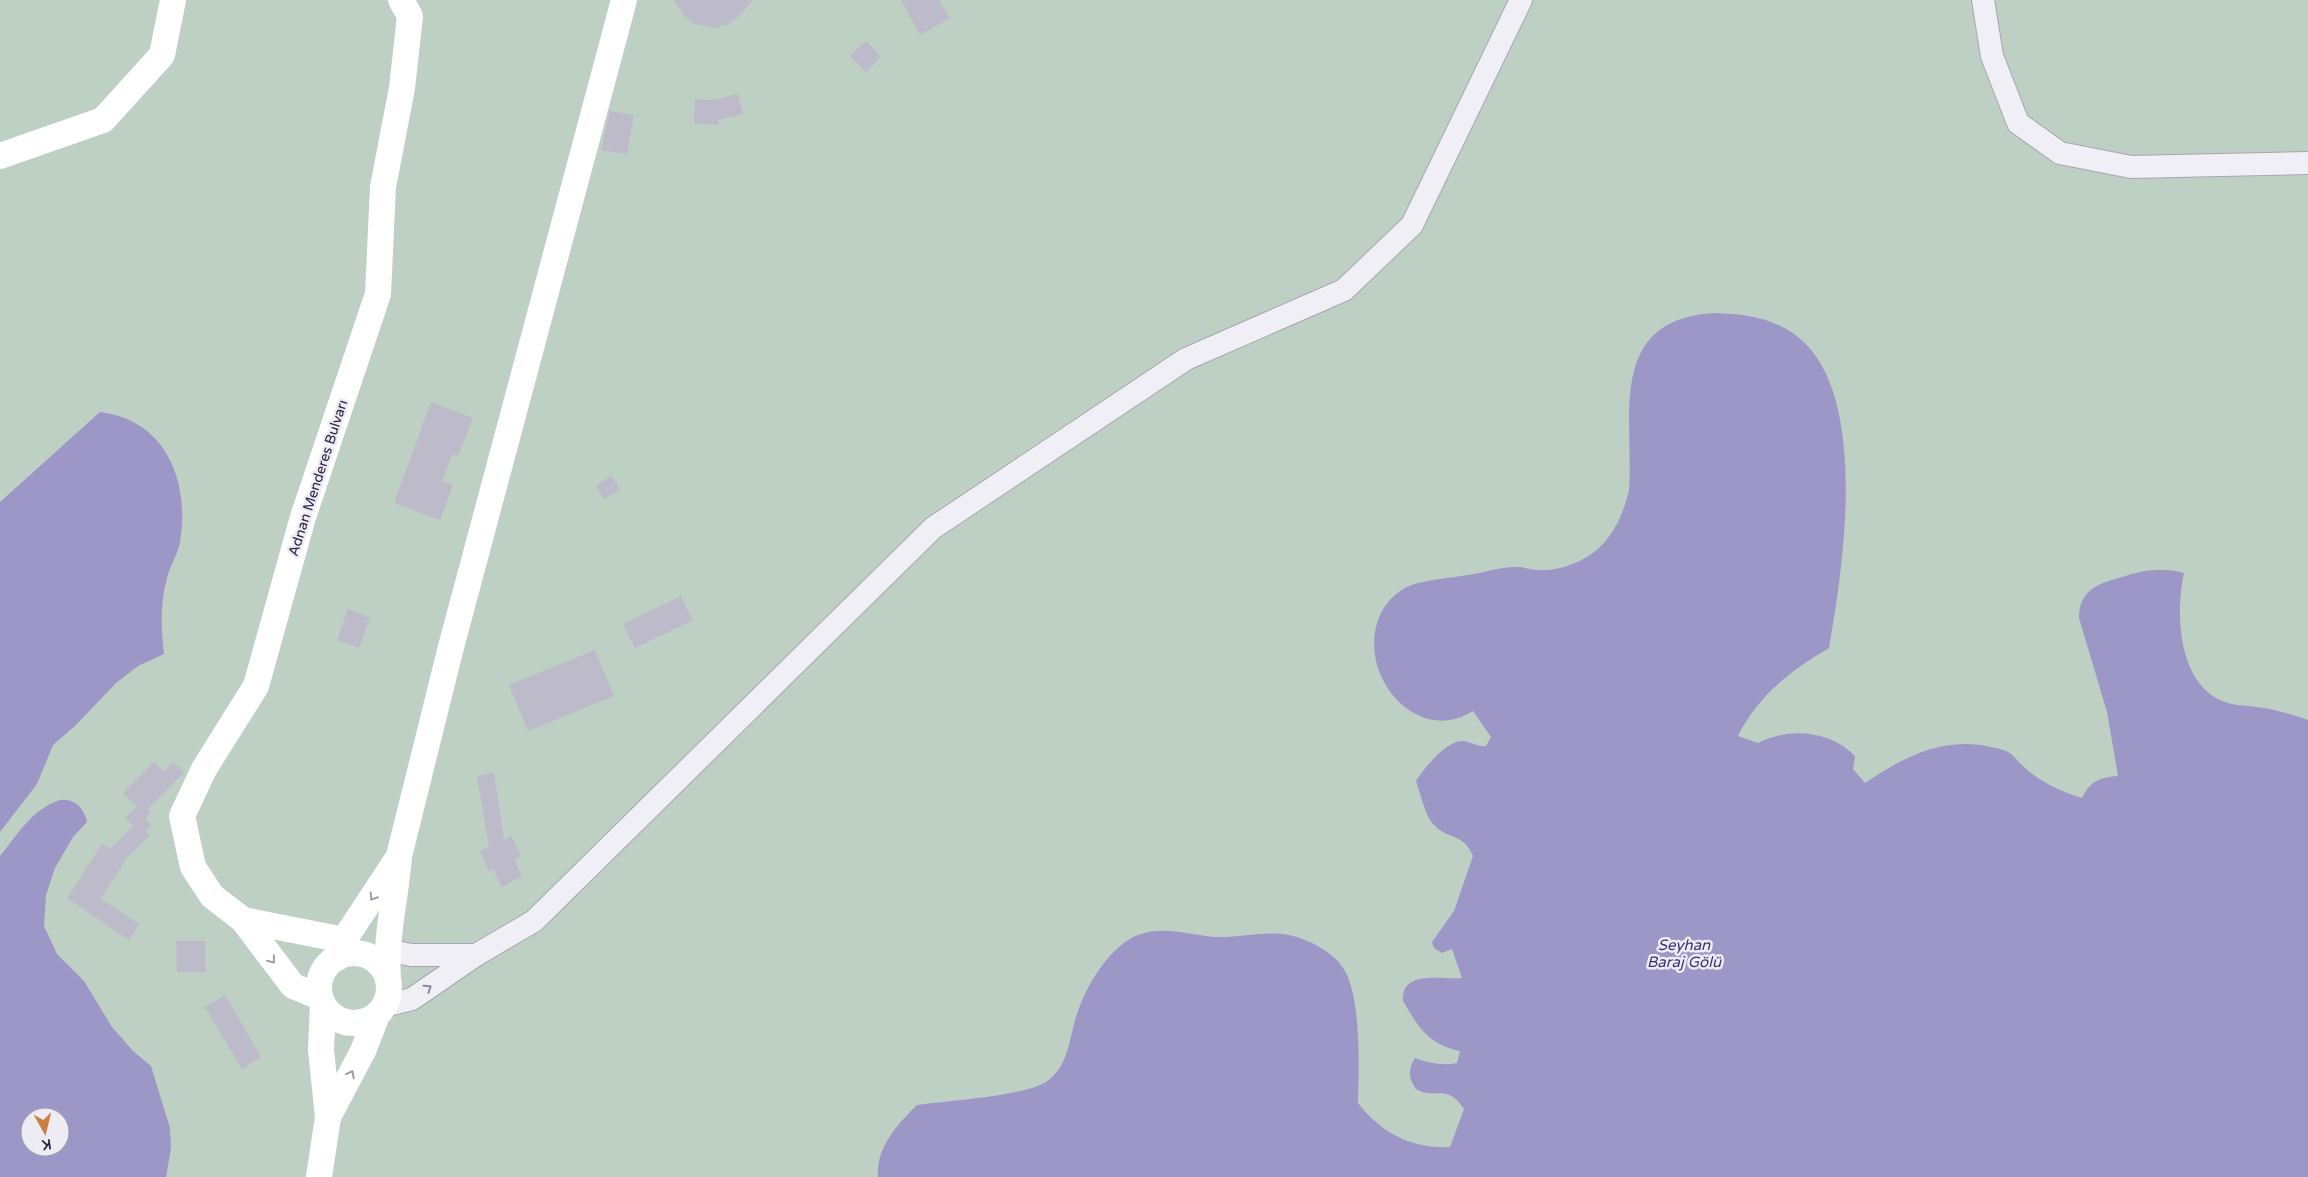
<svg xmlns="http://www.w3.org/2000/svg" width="2308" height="1177" font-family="'Varela Round',sans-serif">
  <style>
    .green { fill: #bed0c4; fill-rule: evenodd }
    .water { fill: #9c97c7; fill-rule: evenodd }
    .building { fill: #bdbac9 }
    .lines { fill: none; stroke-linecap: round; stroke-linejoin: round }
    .tertiary-casing { stroke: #a8a6b3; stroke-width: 24 }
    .tertiary { stroke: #f0eff5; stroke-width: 22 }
    .secondary { stroke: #fff; stroke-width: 26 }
    .oneway { stroke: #a09da8 }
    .oneway2 { stroke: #8e8a99 }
    .labels { text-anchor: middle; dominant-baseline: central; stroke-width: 5; stroke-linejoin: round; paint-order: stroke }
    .street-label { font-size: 14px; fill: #2b263d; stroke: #edecf4 }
    .water-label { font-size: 15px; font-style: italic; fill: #3a3170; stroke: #edecf4 }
  </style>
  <rect width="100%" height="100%" fill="#dedde6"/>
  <!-- green -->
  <path class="green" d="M0,0H2308V1177H0ZM30,1117H60V1147H30Z"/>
  <!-- water -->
  <g class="water">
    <path d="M1715,313C1745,314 1774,318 1798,337C1870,394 1843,569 1829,648C1792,669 1757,697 1738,736L1758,743C1789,727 1830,730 1855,756L1853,769L1865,783C1902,758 1943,736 1990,747C1997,748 2006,750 2011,754C2015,757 2018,762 2022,765C2039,782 2060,791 2082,798C2090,781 2101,777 2118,776L2107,712L2079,618C2079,593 2094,585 2115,579C2140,571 2158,566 2184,573C2175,613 2178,686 2225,702C2235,706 2246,705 2256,707C2274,709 2291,714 2308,720V1177H878C876,1147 897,1125 917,1105C946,1101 1024,1096 1046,1082C1070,1066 1069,1035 1078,1011C1086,988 1100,964 1118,948C1149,920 1179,934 1215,937C1237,938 1260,932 1283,934C1306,937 1338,953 1347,975C1361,1007 1359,1068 1358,1103C1381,1133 1412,1149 1450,1147L1464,1109C1447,1083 1435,1100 1416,1089C1408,1078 1408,1069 1415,1058C1429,1063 1442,1066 1457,1063L1460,1051C1428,1044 1419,1028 1403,1001C1401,969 1442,980 1462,978L1452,949L1442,953L1434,948L1432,942L1454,911L1473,856C1464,833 1448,840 1434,825C1426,818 1420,792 1416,781C1424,768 1447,740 1463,741C1471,742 1478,747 1486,746L1491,737L1473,711C1431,738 1386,704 1376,661C1369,628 1382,593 1418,583C1434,579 1451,578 1467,575C1483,573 1503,566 1519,567C1523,567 1527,569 1530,569C1545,572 1561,569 1575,563C1606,551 1622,521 1629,490C1634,416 1606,319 1715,313Z"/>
    <path d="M100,412C166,420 190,481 180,542C178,554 170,566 167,578C160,603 161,629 164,654L138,666L116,683L76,725L53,745L37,784L0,832V502Z"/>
    <path d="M60,800C75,798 84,808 87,822L73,837L55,868L46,895L44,926L57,954L84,981L112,1027L133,1051L151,1066L170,1128L171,1148L166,1177H0V856C19,833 31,810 60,800ZM30,1117H60V1147H30Z"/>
  </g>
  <!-- building -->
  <g class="building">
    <polygon points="674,0 753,0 737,18 727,25 714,28 695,24 685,17"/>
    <polygon points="901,0 939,0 950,18 920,35"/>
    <polygon points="866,41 881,57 866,72 850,56"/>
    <polygon points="738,94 743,114 718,120 718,125 694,123 695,99 713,100"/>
    <polygon points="610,111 634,115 627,154 601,150"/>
    <polygon points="431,402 473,418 458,456 453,454 442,481 453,485 440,520 394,503"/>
    <polygon points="611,476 620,489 604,499 596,486"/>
    <polygon points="681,596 693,620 635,648 623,624"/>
    <polygon points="348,609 370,618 359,648 337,640"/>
    <polygon points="595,650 614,696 528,731 509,685"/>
    <polygon points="154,762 164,772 173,762 184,773 148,809 151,812 145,819 151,825 145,831 150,835 126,859 101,899 139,924 129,940 67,898 102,844 110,849 133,826 125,818 137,806 123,793"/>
    <polygon points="494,773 504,840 511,836 521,856 514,859 522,876 502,887 493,869 489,871 480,851 489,847 477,776"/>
    <polygon points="176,941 205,941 206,972 177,972"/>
    <polygon points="225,995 261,1057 242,1069 205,1007"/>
  </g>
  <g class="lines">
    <!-- tertiary casing -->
    <g class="tertiary-casing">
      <g id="tertiary">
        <polyline points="1983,0 1992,56 2018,123 2060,153 2131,167 2308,163"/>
        <polyline points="386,950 411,955 476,955"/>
        <polyline points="384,1006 412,999 476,955 534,921 933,528 1186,359 1344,290 1412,225 1521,0"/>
      </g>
    </g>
    <!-- tertiary -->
    <use href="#tertiary" class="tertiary"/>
    <!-- secondary -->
    <g class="secondary">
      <polyline points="0,156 103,120 162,55 173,0"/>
      <polyline points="243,920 344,940"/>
      <circle cx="354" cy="988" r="35"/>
      <polyline points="337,958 344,940 396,861"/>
      <path d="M388,979C385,937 396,898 399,856L451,647L624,0"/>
      <polyline points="320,997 293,986 243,920 212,896 193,867 182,816 204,769 256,686 303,517 378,294 383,187 402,88 410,16 401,0"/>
      <polyline points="328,1117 363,1051 377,1015"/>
      <polyline points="319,1177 328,1117 321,1050 323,1004"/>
    </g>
  </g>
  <!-- one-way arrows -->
  <defs><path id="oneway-chevron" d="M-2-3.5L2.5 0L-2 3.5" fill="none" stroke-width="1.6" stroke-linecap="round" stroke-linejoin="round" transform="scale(1.25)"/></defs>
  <g class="oneway">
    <use href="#oneway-chevron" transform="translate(373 897) rotate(123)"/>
    <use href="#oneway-chevron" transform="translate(272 960) rotate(52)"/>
    <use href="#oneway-chevron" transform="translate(351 1074) rotate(-62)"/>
  </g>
  <use class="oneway2" href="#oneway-chevron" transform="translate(428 988) rotate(-35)"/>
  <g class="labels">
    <!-- street labels -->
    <g class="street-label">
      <text transform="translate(318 478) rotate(-72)">Adnan Menderes Bulvarı</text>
    </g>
    <!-- water labels -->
    <g class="water-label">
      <text x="1684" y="945">Seyhan<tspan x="1684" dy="17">Baraj Gölü</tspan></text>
    </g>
  </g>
  <!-- north arrow -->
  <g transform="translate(45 1132) rotate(172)"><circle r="24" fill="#edecf4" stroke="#9f9dab"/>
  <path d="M0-4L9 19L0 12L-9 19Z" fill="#cc7e41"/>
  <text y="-8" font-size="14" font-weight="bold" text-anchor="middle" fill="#2b263d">K</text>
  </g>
</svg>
